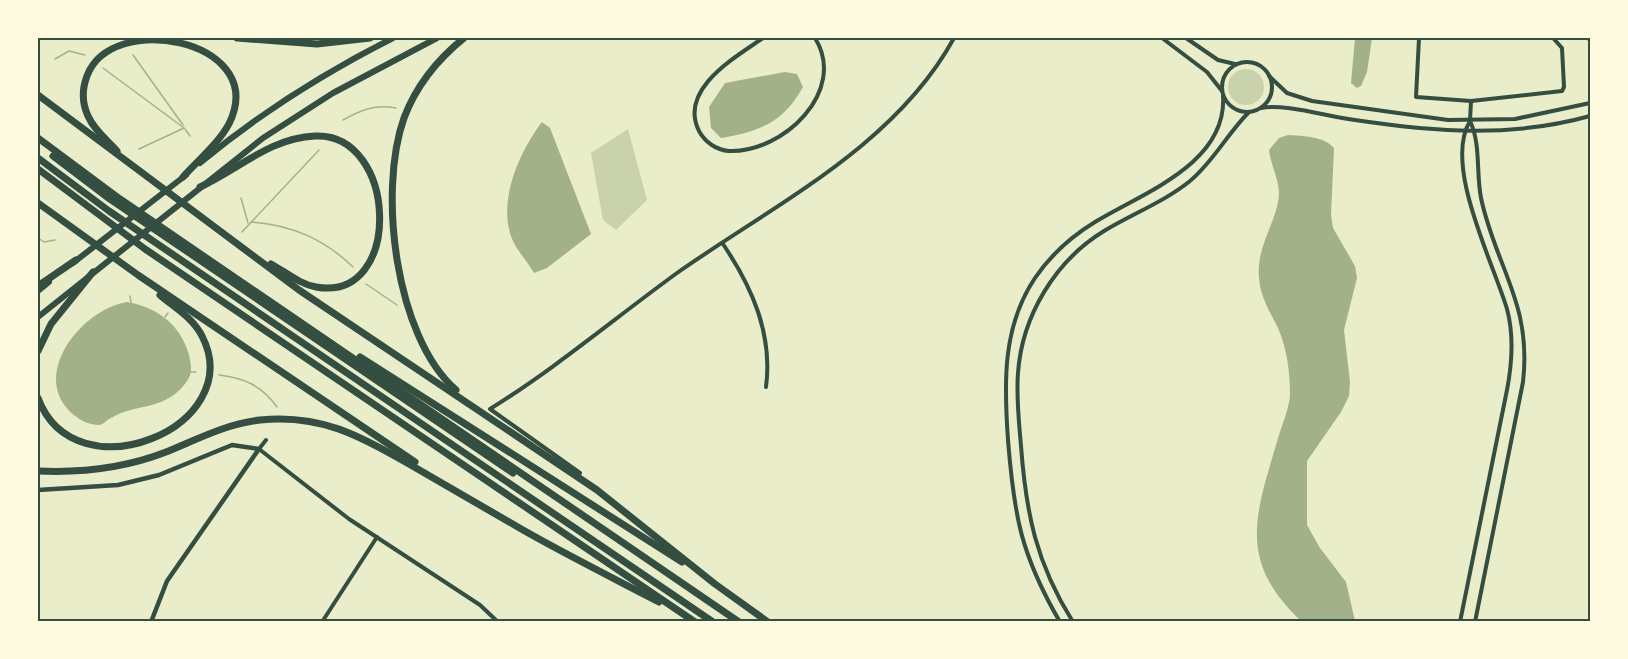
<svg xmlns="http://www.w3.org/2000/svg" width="1628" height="659" font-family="'Nunito Sans',sans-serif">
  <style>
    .green { fill: #cad2ad }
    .water { fill: #a3b18a }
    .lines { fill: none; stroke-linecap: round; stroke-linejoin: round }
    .stream { stroke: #a3b18a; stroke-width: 1.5 }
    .minor { stroke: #344e41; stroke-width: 4 }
    .tertiary { stroke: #344e41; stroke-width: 4.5 }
    .primary { stroke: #344e41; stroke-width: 6 }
    .motorway { stroke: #344e41; stroke-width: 7 }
    .neatline { fill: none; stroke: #344e41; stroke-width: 2 }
  </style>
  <rect width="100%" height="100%" fill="#e9edc9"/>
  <!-- green -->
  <g class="green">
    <circle cx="1246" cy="87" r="18"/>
    <polygon points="628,129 647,200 616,230 603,220 591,153"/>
  </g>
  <!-- water -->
  <g class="water">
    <polygon points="1355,38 1372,38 1367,72 1361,86 1357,88 1351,83"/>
    <path d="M785,72L797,74L803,87C784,122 759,132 721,138L711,128L709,107L725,83Z"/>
    <path d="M542,122L550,128L591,234L547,268L534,273C528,262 518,252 513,241C496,204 519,152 542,122Z"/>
    <path d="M1288,135C1302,136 1324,136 1334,148L1331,215L1333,228L1355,266L1357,278L1344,330L1350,382L1349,396L1341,412L1307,461V525L1320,548L1346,582L1355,621H1301C1236,559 1256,515 1278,438C1282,425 1289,409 1290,395C1290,372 1287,349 1278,328C1270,312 1260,296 1259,278C1256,245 1277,223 1279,194C1279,179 1271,166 1269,150L1279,138Z"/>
    <path d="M127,302C157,307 181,325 189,355C191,364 193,373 187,381C167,411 136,403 111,418C106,420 105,424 99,425C92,425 83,422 78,418C25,381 79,310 127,302Z"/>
  </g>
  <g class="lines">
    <!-- stream -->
    <g class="stream">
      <polyline points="133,55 183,125"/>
      <polyline points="55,59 69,51 85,55"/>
      <polyline points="103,68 184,128"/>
      <path d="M343,120C361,110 375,104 396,108"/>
      <polyline points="185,129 190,136"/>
      <polyline points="139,149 184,128"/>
      <polyline points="241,198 248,223"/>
      <path d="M251,222C292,225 324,239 353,267"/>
      <polyline points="242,232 319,150"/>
      <polyline points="38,238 44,242 55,240"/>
      <polyline points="366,284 397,305"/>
      <polyline points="130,296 131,303"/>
      <polyline points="165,317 168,313"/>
      <polyline points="191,372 196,372"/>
      <path d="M219,375C245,378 262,386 277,407"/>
    </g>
    <!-- minor -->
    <g class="minor">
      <path d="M763,38C736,57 678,89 699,131C705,142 716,150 729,151C783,153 848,91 815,38"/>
      <polyline points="1162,38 1207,72 1222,91"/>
      <polyline points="1186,38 1218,60 1235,64"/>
      <polyline points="1419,38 1416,97 1471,101 1562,91 1564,87 1562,48 1553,38"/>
      <polyline points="1588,38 1590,40"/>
      <circle cx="1247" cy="87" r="25"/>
      <polyline points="1269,76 1287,93 1312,101 1448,120 1515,119 1590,103"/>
      <path d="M1261,108C1282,103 1330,117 1355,120C1435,132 1511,138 1590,116"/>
      <polyline points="1470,121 1471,101"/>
      <path d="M723,244C752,287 773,334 766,387"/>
      <polyline points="266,440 259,449 349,519 480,605 498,622"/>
      <path d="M580,473L490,409C556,368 615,318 677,273C775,204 895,146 954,38"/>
      <polyline points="322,622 377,537"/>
      <path d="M1060,622C1021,555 1014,516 1008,440C1004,384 1002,327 1035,278C1050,256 1072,236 1095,222C1142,193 1228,164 1223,95"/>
      <path d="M1073,622C1036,563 1026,513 1021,446C1019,422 1016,397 1018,373C1022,316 1055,261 1104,231C1132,214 1164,202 1190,181C1214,161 1227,134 1249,112"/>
      <path d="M1460,622L1507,390C1512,364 1514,335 1507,309C1493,262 1443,165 1470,121C1481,144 1476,173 1481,198C1496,268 1532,303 1523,382L1475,622"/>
    </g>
    <!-- tertiary -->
    <polyline class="tertiary" points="38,490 118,485 159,475 232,445 259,449 167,581 151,622"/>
    <!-- primary -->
    <g class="primary">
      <path d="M200,163C260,113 324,73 393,38"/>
      <polyline points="73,263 186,175"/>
      <polyline points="38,291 49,282"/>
      <polyline points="38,317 263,138 333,93 437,38"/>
    </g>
    <!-- motorway -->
    <g class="motorway">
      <polyline points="237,38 317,44 370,38"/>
      <polyline points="38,95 299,290 597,490 715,584 768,622"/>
      <polyline points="38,138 120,199 739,622"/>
      <path d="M117,151C107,140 94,130 88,116C82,103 82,89 87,76C111,11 262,39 232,117C224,139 199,159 183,177"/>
      <polyline points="53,156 107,197 513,473"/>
      <polyline points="38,158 109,211 713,622"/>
      <polyline points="38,169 145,249 695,622"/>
      <path d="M200,187C239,169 270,138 315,136C398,132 404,303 316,287C299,284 286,272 271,264"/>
      <polyline points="38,203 138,275 415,462"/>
      <polyline points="38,286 76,260"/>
      <polyline points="38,351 51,324 93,272"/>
      <polyline points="360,357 682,562"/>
      <path d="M456,390C395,337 378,191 404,118C416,86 438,59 464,38"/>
      <path d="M38,398C75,498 249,427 202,336C193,318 175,308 160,295"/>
      <path d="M38,471C82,473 125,468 166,452C198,439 226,424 260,420C320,414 359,435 409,464C447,486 485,508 523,530C567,555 613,578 659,602"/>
    </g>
  </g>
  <!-- border -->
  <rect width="1628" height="659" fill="none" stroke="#fefae0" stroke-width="78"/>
  <rect x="39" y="39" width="1550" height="581" class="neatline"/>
</svg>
